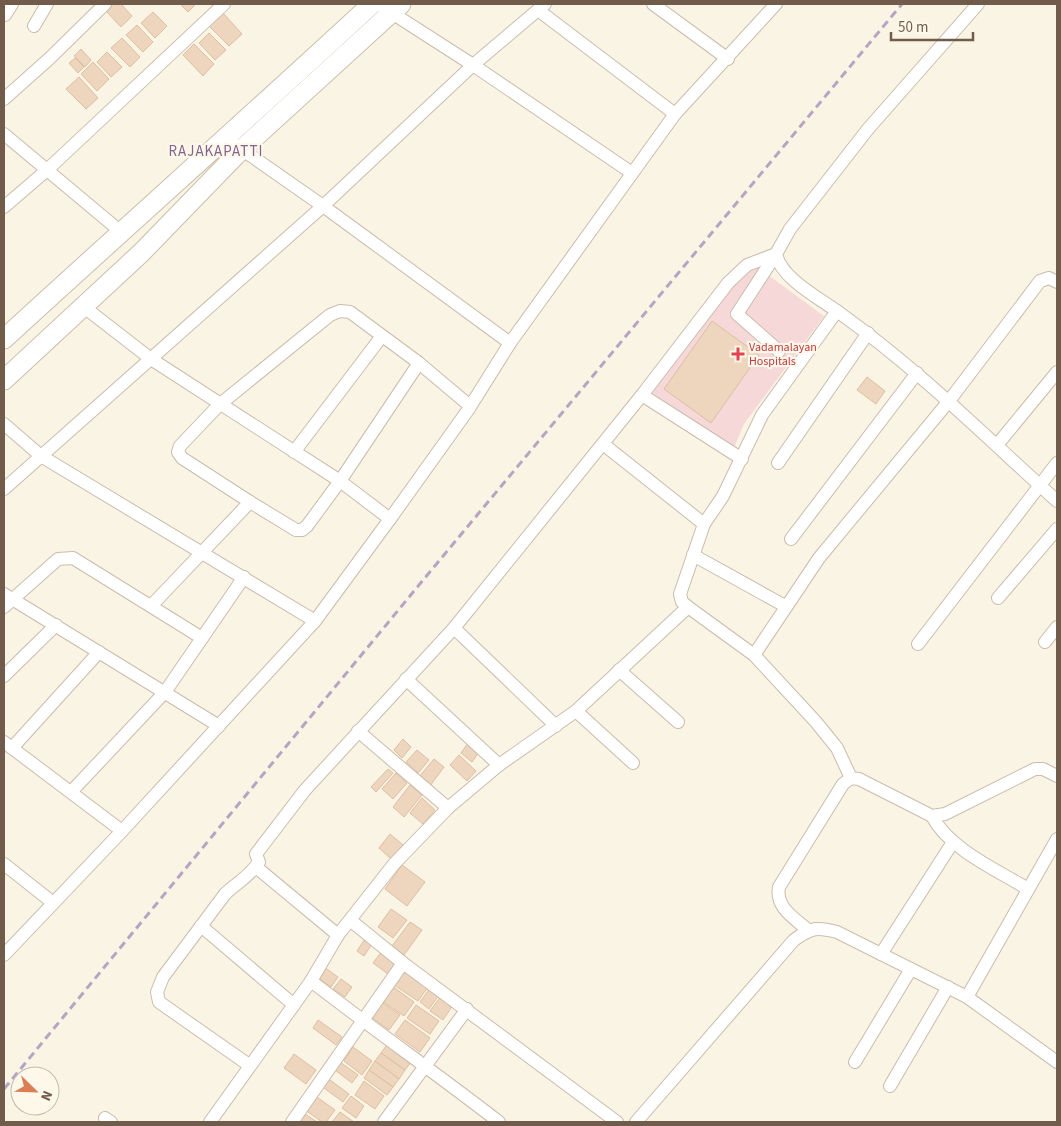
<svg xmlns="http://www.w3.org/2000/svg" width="1061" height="1126" font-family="'Source Sans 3',sans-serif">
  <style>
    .medical { fill: #f7d8d9 }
    .building { fill: #edd5be; stroke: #dfbea0 }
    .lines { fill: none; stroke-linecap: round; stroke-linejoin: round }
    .minor-casing { stroke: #cbbcac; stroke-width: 14 }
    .secondary-casing { stroke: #cdbdaa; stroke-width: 21 }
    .minor { stroke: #fff; stroke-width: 12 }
    .secondary { stroke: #fff; stroke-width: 19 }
    .rail { stroke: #b7a4c3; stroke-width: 3; stroke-dasharray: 8 5; stroke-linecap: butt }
    .health-dot { fill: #e0444e; stroke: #fdf8ea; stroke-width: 2 }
    .labels { text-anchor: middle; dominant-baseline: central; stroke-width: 4.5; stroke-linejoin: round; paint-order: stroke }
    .health-label { font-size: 12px; fill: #be3a42; stroke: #fdf8ea; text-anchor: start }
    .quarter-label { font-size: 15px; letter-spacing: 1px; fill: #83648d; stroke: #fdf8ea }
  </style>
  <rect width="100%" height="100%" fill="#faf4e4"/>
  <!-- medical -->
  <polygon class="medical" points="756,266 824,316 744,424 734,448 651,392 732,288"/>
  <!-- building -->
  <g class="building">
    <polygon points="113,4 121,4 132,16 121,27 106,11"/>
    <polygon points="180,4 196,4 188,12"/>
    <polygon points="153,12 167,26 155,38 141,23"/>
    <polygon points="223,13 242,34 229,46 209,26"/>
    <polygon points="137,25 153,42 143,52 126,35"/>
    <polygon points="209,33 226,50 215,60 199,43"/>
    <polygon points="122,38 140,57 130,67 111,48"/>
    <polygon points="194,44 214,64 203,76 183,55"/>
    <polygon points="81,49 91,60 85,67 74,56"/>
    <polygon points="107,52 122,67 111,77 97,62"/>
    <polygon points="75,58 84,67 78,73 69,63"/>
    <polygon points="93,62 109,79 97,91 81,74"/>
    <polygon points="79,77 98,98 86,109 66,89"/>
    <polygon points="712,321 759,355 711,423 664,389"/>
    <polygon points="867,377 885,391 876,404 857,390"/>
    <polygon points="403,739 411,747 402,758 394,750"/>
    <polygon points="468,743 479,752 472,762 461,753"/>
    <polygon points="417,750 429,760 418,773 406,762"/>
    <polygon points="459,755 476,771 467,781 450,765"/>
    <polygon points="434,759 444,767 430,786 419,777"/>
    <polygon points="388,769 393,773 376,792 371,787"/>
    <polygon points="396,773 407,783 393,799 382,789"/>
    <polygon points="410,785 422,795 404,817 393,807"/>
    <polygon points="422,798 435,810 423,824 410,813"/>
    <polygon points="390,834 403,845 391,859 379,848"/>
    <polygon points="402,865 425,882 407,906 385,889"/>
    <polygon points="391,909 407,920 393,938 378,927"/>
    <polygon points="410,922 422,930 404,955 392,946"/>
    <polygon points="365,939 372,944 364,956 357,951"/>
    <polygon points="382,951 397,962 388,974 373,963"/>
    <polygon points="324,967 338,977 331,987 317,977"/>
    <polygon points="404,970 428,987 418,1001 394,985"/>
    <polygon points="341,979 352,987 345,997 333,989"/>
    <polygon points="392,986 414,1002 404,1016 382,1001"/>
    <polygon points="430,988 439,995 429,1009 420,1002"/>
    <polygon points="441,996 453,1005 443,1020 430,1011"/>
    <polygon points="380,1001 400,1015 389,1030 370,1016"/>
    <polygon points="416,1005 439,1021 430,1034 407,1018"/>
    <polygon points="318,1020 342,1037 336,1045 313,1028"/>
    <polygon points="405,1020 430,1038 420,1052 395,1034"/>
    <polygon points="387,1045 411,1062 405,1070 381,1053"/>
    <polygon points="353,1047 372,1061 362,1075 344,1061"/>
    <polygon points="381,1053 405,1070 399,1079 375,1061"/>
    <polygon points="294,1054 316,1070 306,1084 284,1068"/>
    <polygon points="375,1061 399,1079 393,1087 369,1070"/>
    <polygon points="340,1062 358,1075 352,1083 335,1070"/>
    <polygon points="369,1070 393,1087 387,1095 364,1078"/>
    <polygon points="326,1077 349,1094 343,1102 320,1085"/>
    <polygon points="364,1081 384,1096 375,1109 355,1095"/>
    <polygon points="314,1095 335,1110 326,1122 322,1122 304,1109"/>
    <polygon points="351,1096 364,1106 356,1118 342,1108"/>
    <polygon points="302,1112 317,1122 294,1122"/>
    <polygon points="340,1112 354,1122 332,1122"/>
  </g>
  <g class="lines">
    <!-- minor casing -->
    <g class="minor-casing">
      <g id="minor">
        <polyline points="378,4 473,65 632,173"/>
        <polyline points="653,4 728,59"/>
        <path d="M978,4L868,129L790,229L776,254C781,279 821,299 841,314C919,370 986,437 1057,501"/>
        <polyline points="538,10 675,114"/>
        <polyline points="5,15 12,4"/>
        <polyline points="34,26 47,4"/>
        <polyline points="4,99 50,58 105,4"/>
        <polyline points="4,134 120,231"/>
        <polyline points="237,146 323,206 510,343"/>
        <polyline points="4,207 47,170 224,4"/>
        <polyline points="776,254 737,314 779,351"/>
        <polyline points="84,307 151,359 340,481 390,519"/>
        <polyline points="837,311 762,415 723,496 704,524 680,594 682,602 688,607 754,655 816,722 837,748 851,778"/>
        <polyline points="642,395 742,459"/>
        <polyline points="4,424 41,456 315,621"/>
        <polyline points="603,444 704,524"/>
        <polyline points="997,445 1057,372"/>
        <polyline points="294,452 382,336"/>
        <polyline points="778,463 868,333"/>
        <polyline points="4,489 323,206 473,65 545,4"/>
        <polyline points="250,502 296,530 302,530 307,526 340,481 419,363"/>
        <polyline points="791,539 917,373"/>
        <polyline points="693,555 785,606"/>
        <polyline points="4,594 219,726"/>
        <polyline points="998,598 1057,529"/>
        <polyline points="151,606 250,502 182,458 178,452 180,446 219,405 330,315 340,311 350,312 419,363 470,406"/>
        <polyline points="4,607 58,559 73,558 202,638"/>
        <polyline points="454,628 556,726"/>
        <polyline points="1045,642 1057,627"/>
        <polyline points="918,644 1057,463"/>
        <polyline points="754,655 819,558 949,401 1040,281 1049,278 1057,282"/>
        <polyline points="619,670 678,722"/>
        <polyline points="4,676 56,625"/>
        <polyline points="406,679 499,765"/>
        <polyline points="576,711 633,763"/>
        <polyline points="358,731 448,808"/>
        <polyline points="4,742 122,831"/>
        <polyline points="12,748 99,652"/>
        <polyline points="71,792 165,692 244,577"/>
        <path d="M932,816C949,849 997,870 1028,889"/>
        <polyline points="4,864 52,902"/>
        <polyline points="256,867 338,935"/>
        <polyline points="350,920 403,963 617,1122"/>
        <polyline points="201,926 294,1005"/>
        <path d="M808,930C794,918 775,907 779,887L843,784L851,778L859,779L932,816L945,814L1035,769H1043L1057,776"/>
        <polyline points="881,954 953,842"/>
        <polyline points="4,955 122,831 315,621 390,519 468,410 510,343 675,114 776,4"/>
        <path d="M311,981C373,1029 437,1074 499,1122"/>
        <polyline points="967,997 1057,839"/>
        <polyline points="855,1062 911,969"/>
        <path d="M249,1065L159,1002L157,992L163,977L225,894C239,881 248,878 259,862L256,854L305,790L454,628L642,395L728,283L747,265L776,254"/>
        <polyline points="890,1086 948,987"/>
        <polyline points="105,1118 111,1122"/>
        <polyline points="210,1122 311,981 338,935 394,864 448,808 499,765 576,711 688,607"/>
        <polyline points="292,1122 403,963"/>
        <polyline points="384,1122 467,1009"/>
        <path d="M636,1122L794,940C812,927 817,927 837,932L967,997L1057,1062"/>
      </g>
    </g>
    <!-- secondary casing -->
    <g class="secondary-casing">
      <g id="secondary">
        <path d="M4,339C126,227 250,117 372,4"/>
        <polyline points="4,380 141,253 242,149 401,4"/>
      </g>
    </g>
    <!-- minor -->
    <use href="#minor" class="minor"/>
    <!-- secondary -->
    <use href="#secondary" class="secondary"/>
    <!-- rail -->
    <polyline class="rail" points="4,1089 419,585 902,4"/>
  </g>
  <!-- markers -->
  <path class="health-dot" d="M735.5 346.5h5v5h5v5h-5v5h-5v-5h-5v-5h5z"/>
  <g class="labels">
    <!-- health labels -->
    <g class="health-label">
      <text x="749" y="347">Vadamalayan<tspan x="749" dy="14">Hospitals</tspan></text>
    </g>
    <!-- quarter labels -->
    <g class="quarter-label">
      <text x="216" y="151">RAJAKAPATTI</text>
    </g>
  </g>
  <!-- border -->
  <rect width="1061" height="1126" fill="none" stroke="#715c4c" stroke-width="10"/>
  <!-- north arrow -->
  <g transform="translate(35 1091) rotate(113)"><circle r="24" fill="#fdf8ea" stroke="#c5baab"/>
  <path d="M0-4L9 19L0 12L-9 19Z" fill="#db7e53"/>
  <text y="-8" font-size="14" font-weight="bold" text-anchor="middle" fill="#715c4c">N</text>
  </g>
  <!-- scale -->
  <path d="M891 32v8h82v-8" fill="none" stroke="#715c4c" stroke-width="2.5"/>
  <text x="898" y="32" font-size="15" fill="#715c4c" stroke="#fdf8ea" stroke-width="4" paint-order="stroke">50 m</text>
</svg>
